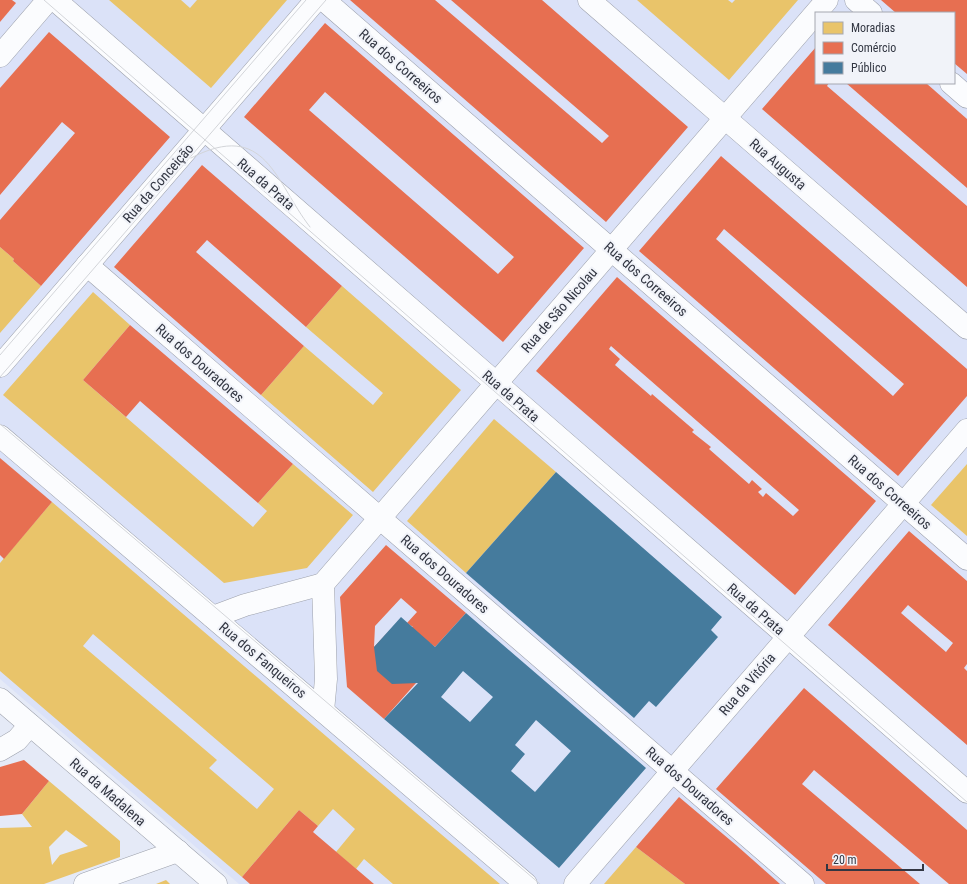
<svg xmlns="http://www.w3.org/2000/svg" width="967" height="884" font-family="'Roboto Condensed',sans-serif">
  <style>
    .built { fill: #dbe2f8; fill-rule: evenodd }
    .homes { fill: #e9c46a; fill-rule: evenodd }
    .shops { fill: #e76f51; fill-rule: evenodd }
    .public { fill: #457b9d; fill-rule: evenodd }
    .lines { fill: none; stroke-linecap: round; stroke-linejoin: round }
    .street-casing { stroke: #9ca0ab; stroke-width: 23 }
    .secondary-casing { stroke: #9ca0ab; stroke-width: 23 }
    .street { stroke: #fbfcfe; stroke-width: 22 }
    .secondary { stroke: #fbfcfe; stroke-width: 22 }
    .tram { stroke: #d3d5d9; stroke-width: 1 }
    .labels { text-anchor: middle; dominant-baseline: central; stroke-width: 4; stroke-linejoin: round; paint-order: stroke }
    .street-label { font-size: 14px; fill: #323642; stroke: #f1f3f9 }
  </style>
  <rect width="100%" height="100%" fill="#e5eaf7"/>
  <!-- built -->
  <path class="built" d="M0,0H967V884H239L0,679ZM816,13H954V83H816Z"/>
  <!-- homes -->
  <g class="homes">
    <polygon points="109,0 181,0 190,8 197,0 287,0 211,88"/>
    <polygon points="637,0 728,0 732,3 735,0 798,0 729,80"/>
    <polygon points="0,247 14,259 13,261 41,286 0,333"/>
    <polygon points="342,286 461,390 373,492 261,395 304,346 373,405 383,393 306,327"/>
    <polygon points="93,292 130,325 83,380 253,527 267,511 258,503 293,464 353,515 307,568 224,583 3,395"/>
    <polygon points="494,419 556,472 466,573 407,521"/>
    <polygon points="967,464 967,536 931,505"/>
    <path d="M52,502L409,807L500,884H393L364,859L356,869L336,852L355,829L333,809L318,826L299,810L242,877L91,749L0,671V563ZM93,634L274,789L257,809L209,768L217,760L83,646Z"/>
    <path d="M49,781L120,841V857L44,884H0V828L32,827L22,814ZM66,830L88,846L60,855L52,865L49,847Z"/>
    <polygon points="636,847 685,884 604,884"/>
    <polygon points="166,880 170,884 156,884"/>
  </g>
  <!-- shops -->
  <g class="shops">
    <polygon points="0,0 12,0 16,3 0,22"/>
    <polygon points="350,0 435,0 602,143 609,136 451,0 542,0 688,127 606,222"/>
    <polygon points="881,0 967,0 967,74 954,63 954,13 896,13"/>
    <path d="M325,23L584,248L503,342L244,117ZM325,92L514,257L498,274L309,110Z"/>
    <polygon points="49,32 170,137 41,286 13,261 14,259 0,247 0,220 75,133 62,122 0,195 0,88"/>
    <polygon points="816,47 816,83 829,83 827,86 967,206 967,287 762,109"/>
    <polygon points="846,83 926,83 967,119 967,188"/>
    <path d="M721,156L967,369V396L898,476L639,251ZM724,229L904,384L893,396L716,239Z"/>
    <polygon points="202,165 342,286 306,327 207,240 196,252 304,346 261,395 114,267"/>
    <path d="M617,277L876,501L795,595L536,371ZM611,346L799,510L793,516L766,493L763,497L758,492L762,489L752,480L749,484L709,449L711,447L692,432L694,430L652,394L651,396L615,365L620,359L609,349Z"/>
    <polygon points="130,325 293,464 258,503 140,401 126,417 83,380"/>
    <polygon points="0,458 52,502 4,559 0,555"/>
    <path d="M909,531L967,581V664L964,668L967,671V745L828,625ZM908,605L953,643L946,652L901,613Z"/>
    <path d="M386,545L466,613L435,647L430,643L432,665L384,719L347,687L340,597ZM401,598L417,612L407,623L413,627L390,630L374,647L375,626Z"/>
    <polygon points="804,688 967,830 967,884 949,884 814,770 802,784 920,884 826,884 716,789"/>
    <polygon points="24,760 49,781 22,814 0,816 0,767"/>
    <polygon points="679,797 736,845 780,884 685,884 636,847"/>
    <polygon points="299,810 318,826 313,832 374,884 250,884 242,877"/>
  </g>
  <!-- public -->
  <g class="public">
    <polygon points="556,472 722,617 711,630 718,637 656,707 649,701 634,718 466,573"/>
    <path d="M466,613L646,768L559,868L384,719L418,683L392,684L377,671L374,647L401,617L435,647ZM463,671L493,697L470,722L441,697ZM536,720L571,751L535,792L511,771L525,754L515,745Z"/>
  </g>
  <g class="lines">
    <!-- street casing -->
    <g class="street-casing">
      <g id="street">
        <polyline points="55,0 967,792"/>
        <polyline points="324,0 967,559"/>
        <polyline points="589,0 967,328"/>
        <polyline points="856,0 871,13"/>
        <polyline points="0,56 48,0"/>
        <polyline points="951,83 967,97"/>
        <polyline points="87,265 803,884"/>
        <polyline points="323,584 827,0"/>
        <polyline points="213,617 245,605 323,584 326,679 323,711"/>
        <polyline points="0,750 17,740 30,725"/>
        <polyline points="85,884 178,851"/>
        <polyline points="575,884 967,430"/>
      </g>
    </g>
    <!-- secondary casing -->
    <g class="secondary-casing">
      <g id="secondary">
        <polyline points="0,366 316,0"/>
        <polyline points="0,436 526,884"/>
        <polyline points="0,699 216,884"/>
      </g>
    </g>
    <!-- street -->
    <use href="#street" class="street"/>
    <!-- secondary -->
    <use href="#secondary" class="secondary"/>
    <!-- tram -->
    <g class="tram">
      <polyline points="44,0 967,802"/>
      <path d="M191,158C266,119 275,182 310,227"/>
      <polyline points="0,355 306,0"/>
      <polyline points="0,377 326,0"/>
      <polyline points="0,424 540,884"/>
    </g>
  </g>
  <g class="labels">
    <!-- street labels -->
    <g class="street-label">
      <text transform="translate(401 66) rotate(41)">Rua dos Correeiros</text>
      <text transform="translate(778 164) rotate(41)">Rua Augusta</text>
      <text transform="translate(158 183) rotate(-49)">Rua da Conceição</text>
      <text transform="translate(266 184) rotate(41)">Rua da Prata</text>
      <text transform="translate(646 279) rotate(41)">Rua dos Correeiros</text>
      <text transform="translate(559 310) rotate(-49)">Rua de São Nicolau</text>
      <text transform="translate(200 363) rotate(41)">Rua dos Douradores</text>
      <text transform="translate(511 396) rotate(41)">Rua da Prata</text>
      <text transform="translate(890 492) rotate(41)">Rua dos Correeiros</text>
      <text transform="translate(445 574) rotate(41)">Rua dos Douradores</text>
      <text transform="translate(756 609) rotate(41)">Rua da Prata</text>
      <text transform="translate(263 660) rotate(40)">Rua dos Fanqueiros</text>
      <text transform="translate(747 684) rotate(-49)">Rua da Vitória</text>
      <text transform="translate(690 786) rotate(41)">Rua dos Douradores</text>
      <text transform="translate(108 792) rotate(41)">Rua da Madalena</text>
    </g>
  </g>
  <!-- legend -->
  <rect x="815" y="12" width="140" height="72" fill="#f1f3f9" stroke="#a5a7b0"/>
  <rect x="823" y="22" width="20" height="12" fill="#e9c46a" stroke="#a5a7b0"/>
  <text x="851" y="32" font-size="12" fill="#323642">Moradias</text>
  <rect x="823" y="42" width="20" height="12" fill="#e76f51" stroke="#a5a7b0"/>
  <text x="851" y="52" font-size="12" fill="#323642">Comércio</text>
  <rect x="823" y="62" width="20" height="12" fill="#457b9d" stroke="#a5a7b0"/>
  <text x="851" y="72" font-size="12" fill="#323642">Público</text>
  <!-- scale -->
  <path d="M827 864v6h96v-6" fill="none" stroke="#323642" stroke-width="2"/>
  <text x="833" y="864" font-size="12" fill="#323642" stroke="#f1f3f9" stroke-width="3" paint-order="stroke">20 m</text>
</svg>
